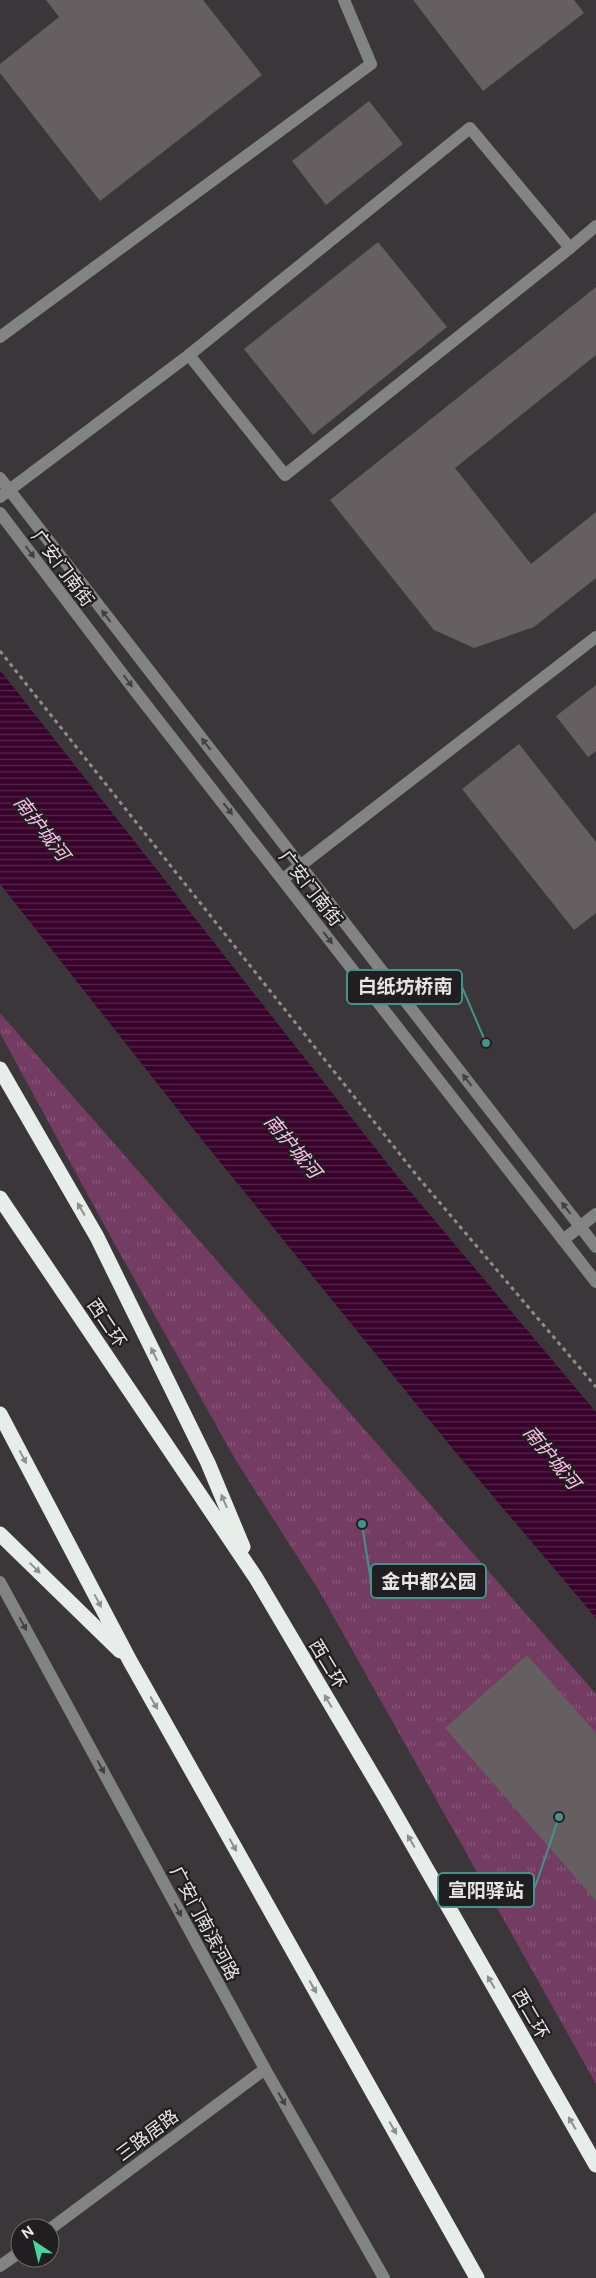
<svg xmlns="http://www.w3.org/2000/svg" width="596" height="2278" font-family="'Public Sans','Noto Sans SC',sans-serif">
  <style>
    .park { fill: url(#park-tufts) }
    .water { fill: url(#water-rules) }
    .building { fill: #655f62 }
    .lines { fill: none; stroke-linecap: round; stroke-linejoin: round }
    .path { stroke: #908c8e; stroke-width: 3; stroke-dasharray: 4 4; stroke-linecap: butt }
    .minor { stroke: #818483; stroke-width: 12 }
    .highway { stroke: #e7eeea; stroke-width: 15 }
    .oneway { fill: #424243 }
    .oneway2 { fill: #8d908f }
    .labels { text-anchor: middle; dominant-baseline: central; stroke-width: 4.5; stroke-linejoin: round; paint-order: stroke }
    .street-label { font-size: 18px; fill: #e8e4e6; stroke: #201e20 }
    .water-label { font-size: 19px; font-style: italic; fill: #febde9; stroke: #201e20 }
    .leader { fill: none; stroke: #45928c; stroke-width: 2 }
    .callout-dot { fill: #45928c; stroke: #201e20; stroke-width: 2 }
    .callout { fill: #201e20; stroke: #45928c; stroke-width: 2 }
    .callout-label { font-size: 19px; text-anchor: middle; font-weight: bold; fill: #e8e4e6 }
  </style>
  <defs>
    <pattern id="park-tufts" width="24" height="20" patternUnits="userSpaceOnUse" patternTransform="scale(1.25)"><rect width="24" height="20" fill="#743b63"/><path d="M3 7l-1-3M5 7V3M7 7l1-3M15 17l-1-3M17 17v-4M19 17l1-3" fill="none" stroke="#885779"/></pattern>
    <pattern id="water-rules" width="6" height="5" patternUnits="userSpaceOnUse" patternTransform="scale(1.25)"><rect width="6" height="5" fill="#39022d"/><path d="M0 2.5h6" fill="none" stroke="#56274b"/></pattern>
  </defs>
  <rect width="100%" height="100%" fill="#3b3639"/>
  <!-- park -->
  <polygon class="park" points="0,1013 596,1694 596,2084 318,1589 235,1459 108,1232 0,1033"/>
  <!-- water -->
  <polygon class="water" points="0,670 398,1177 596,1412 596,1618 452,1448 186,1120 0,884"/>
  <!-- building -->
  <g class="building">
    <polygon points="46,0 203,0 262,75 100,201 0,73 0,64 59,17"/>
    <polygon points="413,0 574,0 584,13 483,91"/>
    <polygon points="369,101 403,144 326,205 292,161"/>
    <polygon points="378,242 447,327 313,435 244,349"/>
    <polygon points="596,287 596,355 455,468 531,564 596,512 596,578 534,627 474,648 434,630 330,500"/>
    <polygon points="596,685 596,751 588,757 556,716"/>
    <polygon points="519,744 596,842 596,913 574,930 462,789"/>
    <polygon points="527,1655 596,1733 596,1901 445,1728"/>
  </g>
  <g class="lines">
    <!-- path -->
    <polyline class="path" points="0,651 418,1177 596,1387"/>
    <!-- minor -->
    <g class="minor">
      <polyline points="0,337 371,64 344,0"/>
      <polyline points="189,355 285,475 570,248"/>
      <polyline points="0,478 596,1247"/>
      <polyline points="0,497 189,355 470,128 570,248 596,226"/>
      <polyline points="0,513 136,692 596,1282"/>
      <polyline points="283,879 596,637"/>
      <polyline points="563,1240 596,1214"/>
      <polyline points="0,1582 265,2069 384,2278"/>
      <polyline points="50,2229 265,2069"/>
      <polyline points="0,2266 20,2252"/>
    </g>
    <!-- highway -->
    <g class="highway">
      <polyline points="0,1069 97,1237 208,1463 243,1547"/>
      <polyline points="0,1198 256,1578 386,1798 596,2165"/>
      <polyline points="0,1414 130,1661 477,2278"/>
      <polyline points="0,1534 120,1651"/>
    </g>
  </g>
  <!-- one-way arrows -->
  <defs><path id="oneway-solid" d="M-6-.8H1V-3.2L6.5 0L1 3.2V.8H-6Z" transform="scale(1.25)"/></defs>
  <g class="oneway">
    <use href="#oneway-solid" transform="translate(30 552) rotate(53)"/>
    <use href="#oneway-solid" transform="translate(106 616) rotate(-128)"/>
    <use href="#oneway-solid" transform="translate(128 681) rotate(53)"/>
    <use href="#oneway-solid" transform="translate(206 744) rotate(-128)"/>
    <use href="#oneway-solid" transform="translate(228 809) rotate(52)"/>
    <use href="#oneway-solid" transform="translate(328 938) rotate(52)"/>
    <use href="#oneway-solid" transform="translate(467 1080) rotate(-128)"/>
    <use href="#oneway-solid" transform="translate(566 1208) rotate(-128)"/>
    <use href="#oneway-solid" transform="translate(23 1624) rotate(62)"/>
    <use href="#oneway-solid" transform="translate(101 1767) rotate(62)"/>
    <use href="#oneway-solid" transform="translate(178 1910) rotate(62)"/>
    <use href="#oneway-solid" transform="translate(282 2099) rotate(60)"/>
  </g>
  <g class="oneway2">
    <use href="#oneway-solid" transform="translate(81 1209) rotate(-120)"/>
    <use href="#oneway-solid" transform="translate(154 1354) rotate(-116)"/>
    <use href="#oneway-solid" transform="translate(23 1457) rotate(62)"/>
    <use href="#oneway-solid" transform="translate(224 1501) rotate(-113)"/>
    <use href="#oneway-solid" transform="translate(35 1568) rotate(45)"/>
    <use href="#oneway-solid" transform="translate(98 1601) rotate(62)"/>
    <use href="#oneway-solid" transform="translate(328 1701) rotate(-121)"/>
    <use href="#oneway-solid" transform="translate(154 1703) rotate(61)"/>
    <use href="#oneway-solid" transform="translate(411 1841) rotate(-120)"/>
    <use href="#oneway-solid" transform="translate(233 1845) rotate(61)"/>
    <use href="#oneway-solid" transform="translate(491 1982) rotate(-120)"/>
    <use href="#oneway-solid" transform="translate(313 1987) rotate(61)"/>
    <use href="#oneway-solid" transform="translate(572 2123) rotate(-120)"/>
    <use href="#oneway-solid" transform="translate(393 2128) rotate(61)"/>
  </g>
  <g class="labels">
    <!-- street labels -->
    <g class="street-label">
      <text transform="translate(63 568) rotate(53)">广安门南街</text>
      <text transform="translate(311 888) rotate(52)">广安门南街</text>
      <text transform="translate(107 1323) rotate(56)">西二环</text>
      <text transform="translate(328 1664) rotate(59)">西二环</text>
      <text transform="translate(205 1923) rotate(62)">广安门南滨河路</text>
      <text transform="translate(531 2014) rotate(60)">西二环</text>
      <text transform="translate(147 2135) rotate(-37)">三路居路</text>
    </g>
    <!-- water labels -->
    <g class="water-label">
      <text transform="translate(42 828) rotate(52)">南护城河</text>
      <text transform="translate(293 1146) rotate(50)">南护城河</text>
      <text transform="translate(552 1457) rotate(50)">南护城河</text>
    </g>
  </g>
  <!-- callouts -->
  <path class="leader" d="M486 1043L462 987M362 1524L371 1581M559 1817L534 1890"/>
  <g class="callout-dot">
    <circle cx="486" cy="1043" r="5"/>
    <circle cx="362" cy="1524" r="5"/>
    <circle cx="559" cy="1817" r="5"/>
  </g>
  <g class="callout">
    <rect x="347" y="970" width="115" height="34" rx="5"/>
    <rect x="371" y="1564" width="115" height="34" rx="5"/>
    <rect x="438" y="1873" width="96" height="34" rx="5"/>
  </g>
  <g class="callout-label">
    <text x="405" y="993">白纸坊桥南</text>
    <text x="429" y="1588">金中都公园</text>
    <text x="486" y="1897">宣阳驿站</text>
  </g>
  <!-- north arrow -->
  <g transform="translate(35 2243) rotate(325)"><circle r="24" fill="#201e20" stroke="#706d6f"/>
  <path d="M0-4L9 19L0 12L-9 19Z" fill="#4bd49b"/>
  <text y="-8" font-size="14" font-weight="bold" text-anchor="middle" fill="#e8e4e6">N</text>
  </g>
</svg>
